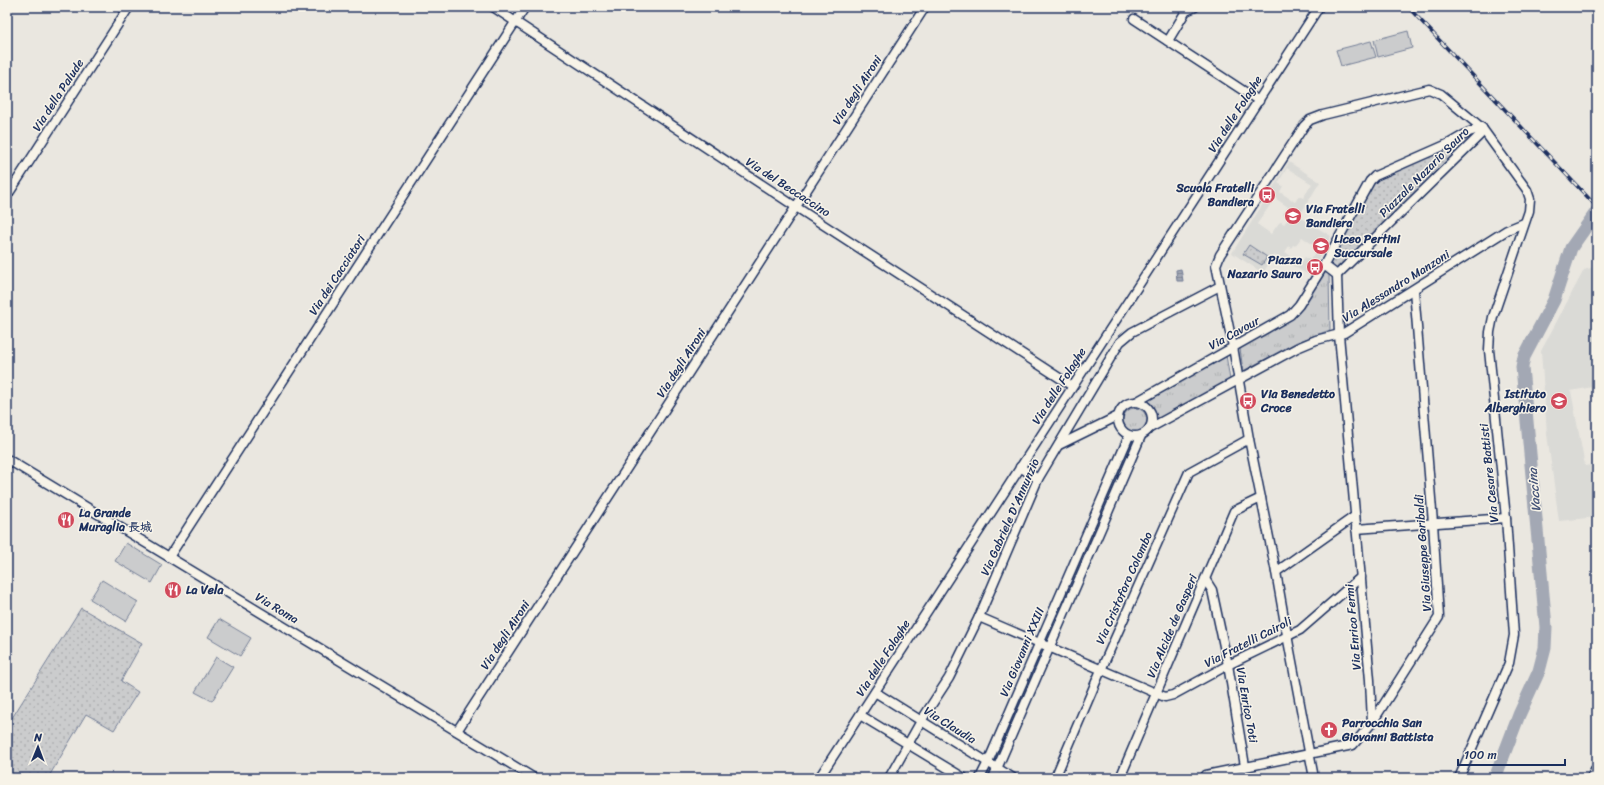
<svg xmlns="http://www.w3.org/2000/svg" width="1604" height="785" font-family="Sriracha,'LXGW WenKai TC',sans-serif">
  <style>
    .built { fill: #dadad6; fill-rule: evenodd }
    .grass { fill: url(#grass-tufts); stroke: #737e96 }
    .park { fill: url(#park-dots); stroke: #737e96 }
    .pitch { fill: #cbcccd; stroke: #737e96 }
    .water { fill: url(#water-rules); stroke: #6d7892 }
    .lines { fill: none; stroke-linecap: round; stroke-linejoin: round }
    .river { stroke: #a3a8b4; stroke-width: 13 }
    .minor-casing { stroke: #1b2f5e; stroke-width: 11 }
    .minor { stroke: #f7f3e8; stroke-width: 8 }
    .rail-casing { stroke: #1b2f5e; stroke-width: 3.5 }
    .rail { stroke: #f7f3e8; stroke-width: 2; stroke-dasharray: 6; stroke-linecap: butt }
    .labels { text-anchor: middle; dominant-baseline: central; stroke-width: 3; stroke-linejoin: round; paint-order: stroke }
    .street-label { font-size: 12px; fill: #1b2f5e; stroke: #f7f3e8 }
    .poi-label { font-size: 12px; font-weight: bold; fill: #1b2f5e; stroke: #f7f3e8; text-anchor: start }
    .water-label { font-size: 13px; font-style: italic; fill: #445378; stroke: #f7f3e8 }
  </style>
  <defs>
    <pattern id="grass-tufts" width="24" height="20" patternUnits="userSpaceOnUse"><rect width="24" height="20" fill="#cbcccd"/><path d="M3 7l-1-3M5 7V3M7 7l1-3M15 17l-1-3M17 17v-4M19 17l1-3" fill="none" stroke="#aeb0b2"/></pattern>
    <pattern id="park-dots" width="8" height="8" patternUnits="userSpaceOnUse"><rect width="8" height="8" fill="#cbcccd"/><path d="M2 2h.1M6 6h.1" fill="none" stroke="#aeb0b2" stroke-width="1.8" stroke-linecap="round"/></pattern>
    <pattern id="water-rules" width="6" height="5" patternUnits="userSpaceOnUse"><rect width="6" height="5" fill="#a3a8b4"/><path d="M0 2.5h6" fill="none" stroke="#848996"/></pattern>
  </defs>
  <rect width="100%" height="100%" fill="#eae7e0"/>
  <filter id="ink" filterUnits="userSpaceOnUse"><feTurbulence type="fractalNoise" baseFrequency=".025" numOctaves="2"/><feDisplacementMap in="SourceGraphic" scale="8" xChannelSelector="R" yChannelSelector="G"/><feConvolveMatrix kernelMatrix="1 2 1 2 8 2 1 2 1" color-interpolation-filters="sRGB"/></filter>
  <g filter="url(#ink)">
    <!-- built -->
    <g class="built">
      <path d="M1289,162L1320,182L1296,221L1299,217L1331,236L1309,275L1274,255L1263,273L1232,253ZM1287,168L1312,184L1303,198L1299,196L1295,202L1280,192L1283,186L1278,183ZM1275,198L1288,207L1283,214L1289,218L1284,224L1281,222L1279,223L1271,234L1257,224ZM1302,237L1318,248L1310,260L1305,257L1301,263L1285,252L1289,246L1291,248L1293,245L1295,246Z"/>
      <polygon points="1597,266 1597,412 1592,387 1571,391 1585,466 1597,464 1597,517 1559,521 1547,434 1541,351 1584,270"/>
    </g>
    <!-- grass -->
    <g class="grass">
      <polygon points="1324,272 1329,274 1330,330 1297,342 1243,371 1240,348 1291,318"/>
      <path d="M1226,355L1230,380L1156,421C1156,412 1152,406 1144,402Z"/>
      <circle cx="1135" cy="420" r="12"/>
    </g>
    <!-- park -->
    <g class="park">
      <polygon points="1453,145 1458,147 1459,151 1337,271 1327,264 1376,180"/>
      <polygon points="1249,245 1267,257 1262,265 1243,254"/>
      <polygon points="81,608 142,643 121,681 138,692 114,730 86,714 48,778 7,778 7,726"/>
    </g>
    <!-- pitch -->
    <g class="pitch">
      <polygon points="1408,31 1412,48 1378,57 1374,40"/>
      <polygon points="1371,41 1376,57 1341,66 1336,50"/>
      <polygon points="126,543 162,565 152,583 115,561"/>
      <polygon points="102,580 138,602 126,621 90,599"/>
      <polygon points="219,619 251,638 240,656 208,637"/>
      <polygon points="216,657 233,667 212,701 195,692"/>
    </g>
    <!-- water -->
    <polygon class="water" points="1181,269 1183,281 1177,281 1176,270"/>
    <g class="lines">
      <!-- river -->
      <polyline class="river" points="1495,778 1519,715 1539,671 1545,648 1546,627 1522,367 1524,357 1554,300 1571,248 1597,211"/>
      <!-- minor casing -->
      <g class="minor-casing">
        <g id="minor">
          <polyline points="493,7 796,207 1072,386"/>
          <polyline points="1134,19 1259,101"/>
          <polyline points="1168,41 1186,11 1195,7"/>
          <polyline points="7,196 129,7"/>
          <polyline points="1324,265 1337,275"/>
          <polyline points="1337,275 1339,335 1370,680 1372,722"/>
          <polyline points="1337,275 1480,135 1482,128"/>
          <circle cx="1135" cy="419" r="17"/>
          <polyline points="1136,402 1290,315 1299,305 1324,265 1370,181 1375,176 1450,143 1469,132 1482,128"/>
          <polyline points="1150,428 1297,348 1316,340 1344,333 1507,230 1524,223"/>
          <polyline points="1059,445 1118,416"/>
          <polyline points="7,459 534,778"/>
          <polyline points="1020,467 1038,479"/>
          <polyline points="1356,529 1506,518"/>
          <polyline points="169,557 525,7"/>
          <polyline points="1276,572 1355,516"/>
          <polyline points="1205,579 1212,590 1228,665 1245,766"/>
          <polyline points="979,617 1165,697 1173,695 1228,665 1300,630 1361,577"/>
          <polyline points="875,692 1013,778"/>
          <polyline points="860,715 964,778"/>
          <polyline points="457,731 925,7"/>
          <polyline points="819,778 1319,7"/>
          <polyline points="889,778 921,721 949,678 979,617 1038,479 1120,342 1132,332 1220,286"/>
          <polyline points="980,778 988,762 1129,436"/>
          <polyline points="993,778 1141,436"/>
          <polyline points="1055,778 1101,670 1189,472 1249,439"/>
          <polyline points="1120,778 1234,511 1261,498"/>
          <polyline points="1204,778 1206,775 1353,745 1372,723 1439,617 1433,523 1414,290"/>
          <polyline points="1314,778 1287,635 1276,572 1249,439 1233,347 1216,265 1220,255 1304,126 1310,120 1323,115 1429,89 1441,94 1482,128 1527,190 1530,199 1529,211 1493,317 1490,332 1489,350 1506,518 1514,635 1509,663 1459,778"/>
          <polyline points="1591,778 1597,767"/>
        </g>
      </g>
      <!-- minor -->
      <use href="#minor" class="minor"/>
      <!-- rail casing -->
      <g class="rail-casing">
        <polyline id="rail" points="1408,7 1597,207"/>
      </g>
      <!-- rail -->
      <use href="#rail" class="rail"/>
    </g>
  </g>
  <!-- icons -->
  <defs>
    <g id="bus-disc" transform="scale(0.9)"><circle r="9.5" fill="#d1495b" stroke="#f7f3e8"/><path d="M-5-6H5V4H4V6H2V4H-2V6H-4V4H-5ZM-3.5-4V0h7V-4ZM-3.5 1.2v1.5H-2V1.2ZM2 1.2v1.5H3.5V1.2Z" fill="#fff"/></g>
    <g id="school-disc" transform="scale(0.9)"><circle r="9.5" fill="#d1495b" stroke="#f7f3e8"/><path d="M0-5L7-2L0 1L-7-2ZM-4 1L0 2.5L4 1V4Q0 6-4 4Z" fill="#fff"/></g>
    <g id="university-disc" transform="scale(0.9)"><circle r="9.5" fill="#d1495b" stroke="#f7f3e8"/><path d="M0-5L7-2L0 1L-7-2ZM-4 1L0 2.5L4 1V4Q0 6-4 4Z" fill="#fff"/></g>
    <g id="restaurant-disc" transform="scale(0.9)"><circle r="9.5" fill="#d1495b" stroke="#f7f3e8"/><path d="M-5-6h1v4h1v-4h1v4h1v-4h1v5L-1.5 .5V6h-2V.5L-5-1ZM5-6V6H3V1.5H1.5Q1.5-4 5-6Z" fill="#fff"/></g>
    <g id="church-disc" transform="scale(0.9)"><circle r="9.5" fill="#d1495b" stroke="#f7f3e8"/><path d="M-1.2-6h2.4v3.5h3.3v2.4h-3.3V6h-2.4V-.1h-3.3v-2.4h3.3Z" fill="#fff"/></g>
  </defs>
  <g fill-rule="evenodd">
    <use href="#bus-disc" x="1267" y="195"/>
    <use href="#school-disc" x="1293" y="216"/>
    <use href="#university-disc" x="1321" y="246"/>
    <use href="#bus-disc" x="1315" y="267"/>
    <use href="#bus-disc" x="1248" y="401"/>
    <use href="#school-disc" x="1559" y="401"/>
    <use href="#restaurant-disc" x="66" y="520"/>
    <use href="#restaurant-disc" x="173" y="590"/>
    <use href="#church-disc" x="1329" y="730"/>
  </g>
  <g class="labels">
    <!-- street labels -->
    <g class="street-label">
      <text transform="translate(857 90) rotate(-57)">Via degli Aironi</text>
      <text transform="translate(58 95) rotate(-57)">Via della Palude</text>
      <text transform="translate(1235 114) rotate(-57)">Via delle Folaghe</text>
      <text transform="translate(1424 172) rotate(-45)">Piazzale Nazario Sauro</text>
      <text transform="translate(788 187) rotate(33)">Via del Beccaccino</text>
      <text transform="translate(337 275) rotate(-57)">Via dei Cacciatori</text>
      <text transform="translate(1396 286) rotate(-32)">Via Alessandro Manzoni</text>
      <text transform="translate(1234 333) rotate(-29)">Via Cavour</text>
      <text transform="translate(681 363) rotate(-57)">Via degli Aironi</text>
      <text transform="translate(1059 386) rotate(-57)">Via delle Folaghe</text>
      <text transform="translate(1489 473) rotate(-96)">Via Cesare Battisti</text>
      <text transform="translate(1010 517) rotate(-66)">Via Gabriele D'Annunzio</text>
      <text transform="translate(1423 553) rotate(-94)">Via Giuseppe Garibaldi</text>
      <text transform="translate(1124 588) rotate(-66)">Via Cristoforo Colombo</text>
      <text transform="translate(277 608) rotate(31)">Via Roma</text>
      <text transform="translate(1172 626) rotate(-67)">Via Alcide de Gasperi</text>
      <text transform="translate(1353 627) rotate(-95)">Via Enrico Fermi</text>
      <text transform="translate(505 635) rotate(-57)">Via degli Aironi</text>
      <text transform="translate(1248 642) rotate(-27)">Via Fratelli Cairoli</text>
      <text transform="translate(1022 652) rotate(-67)">Via Giovanni XXIII</text>
      <text transform="translate(883 658) rotate(-57)">Via delle Folaghe</text>
      <text transform="translate(1247 705) rotate(80)">Via Enrico Toti</text>
      <text transform="translate(950 725) rotate(32)">Via Claudia</text>
    </g>
    <!-- poi labels -->
    <g class="poi-label">
      <text x="1254" y="188" text-anchor="end">Scuola Fratelli<tspan x="1254" dy="14">Bandiera</tspan></text>
      <text x="1306" y="209">Via Fratelli<tspan x="1306" dy="14">Bandiera</tspan></text>
      <text x="1334" y="239">Liceo Pertini<tspan x="1334" dy="14">Succursale</tspan></text>
      <text x="1302" y="260" text-anchor="end">Piazza<tspan x="1302" dy="14">Nazario Sauro</tspan></text>
      <text x="1261" y="394">Via Benedetto<tspan x="1261" dy="14">Croce</tspan></text>
      <text x="1546" y="394" text-anchor="end">Istituto<tspan x="1546" dy="14">Alberghiero</tspan></text>
      <text x="79" y="513">La Grande<tspan x="79" dy="14">Muraglia 長城</tspan></text>
      <text x="186" y="590">La Vela</text>
      <text x="1342" y="723">Parrocchia San<tspan x="1342" dy="14">Giovanni Battista</tspan></text>
    </g>
    <!-- water labels -->
    <g class="water-label">
      <text transform="translate(1534 490) rotate(-95)">Vaccina</text>
    </g>
  </g>
  <!-- margin -->
  <rect width="1604" height="785" fill="none" stroke="#f7f3e8" stroke-width="24"/>
  <rect x="12" y="12" width="1580" height="761" fill="none" stroke="#1b2f5e" stroke-width="1.5" filter="url(#ink)"/>
  <!-- north arrow -->
  <g transform="translate(38 747) rotate(1)" stroke="#f7f3e8" stroke-width="3" paint-order="stroke">
  <path d="M0-3L7 15L0 10L-7 15Z" fill="#1b2f5e"/>
  <text y="-6" font-size="11" font-weight="bold" text-anchor="middle" fill="#1b2f5e">N</text>
  </g>
  <!-- scale -->
  <path d="M1458 759v6h107v-6" fill="none" stroke="#1b2f5e" stroke-width="2"/>
  <text x="1464" y="759" font-size="12" fill="#1b2f5e" stroke="#f7f3e8" stroke-width="3" paint-order="stroke">100 m</text>
</svg>
